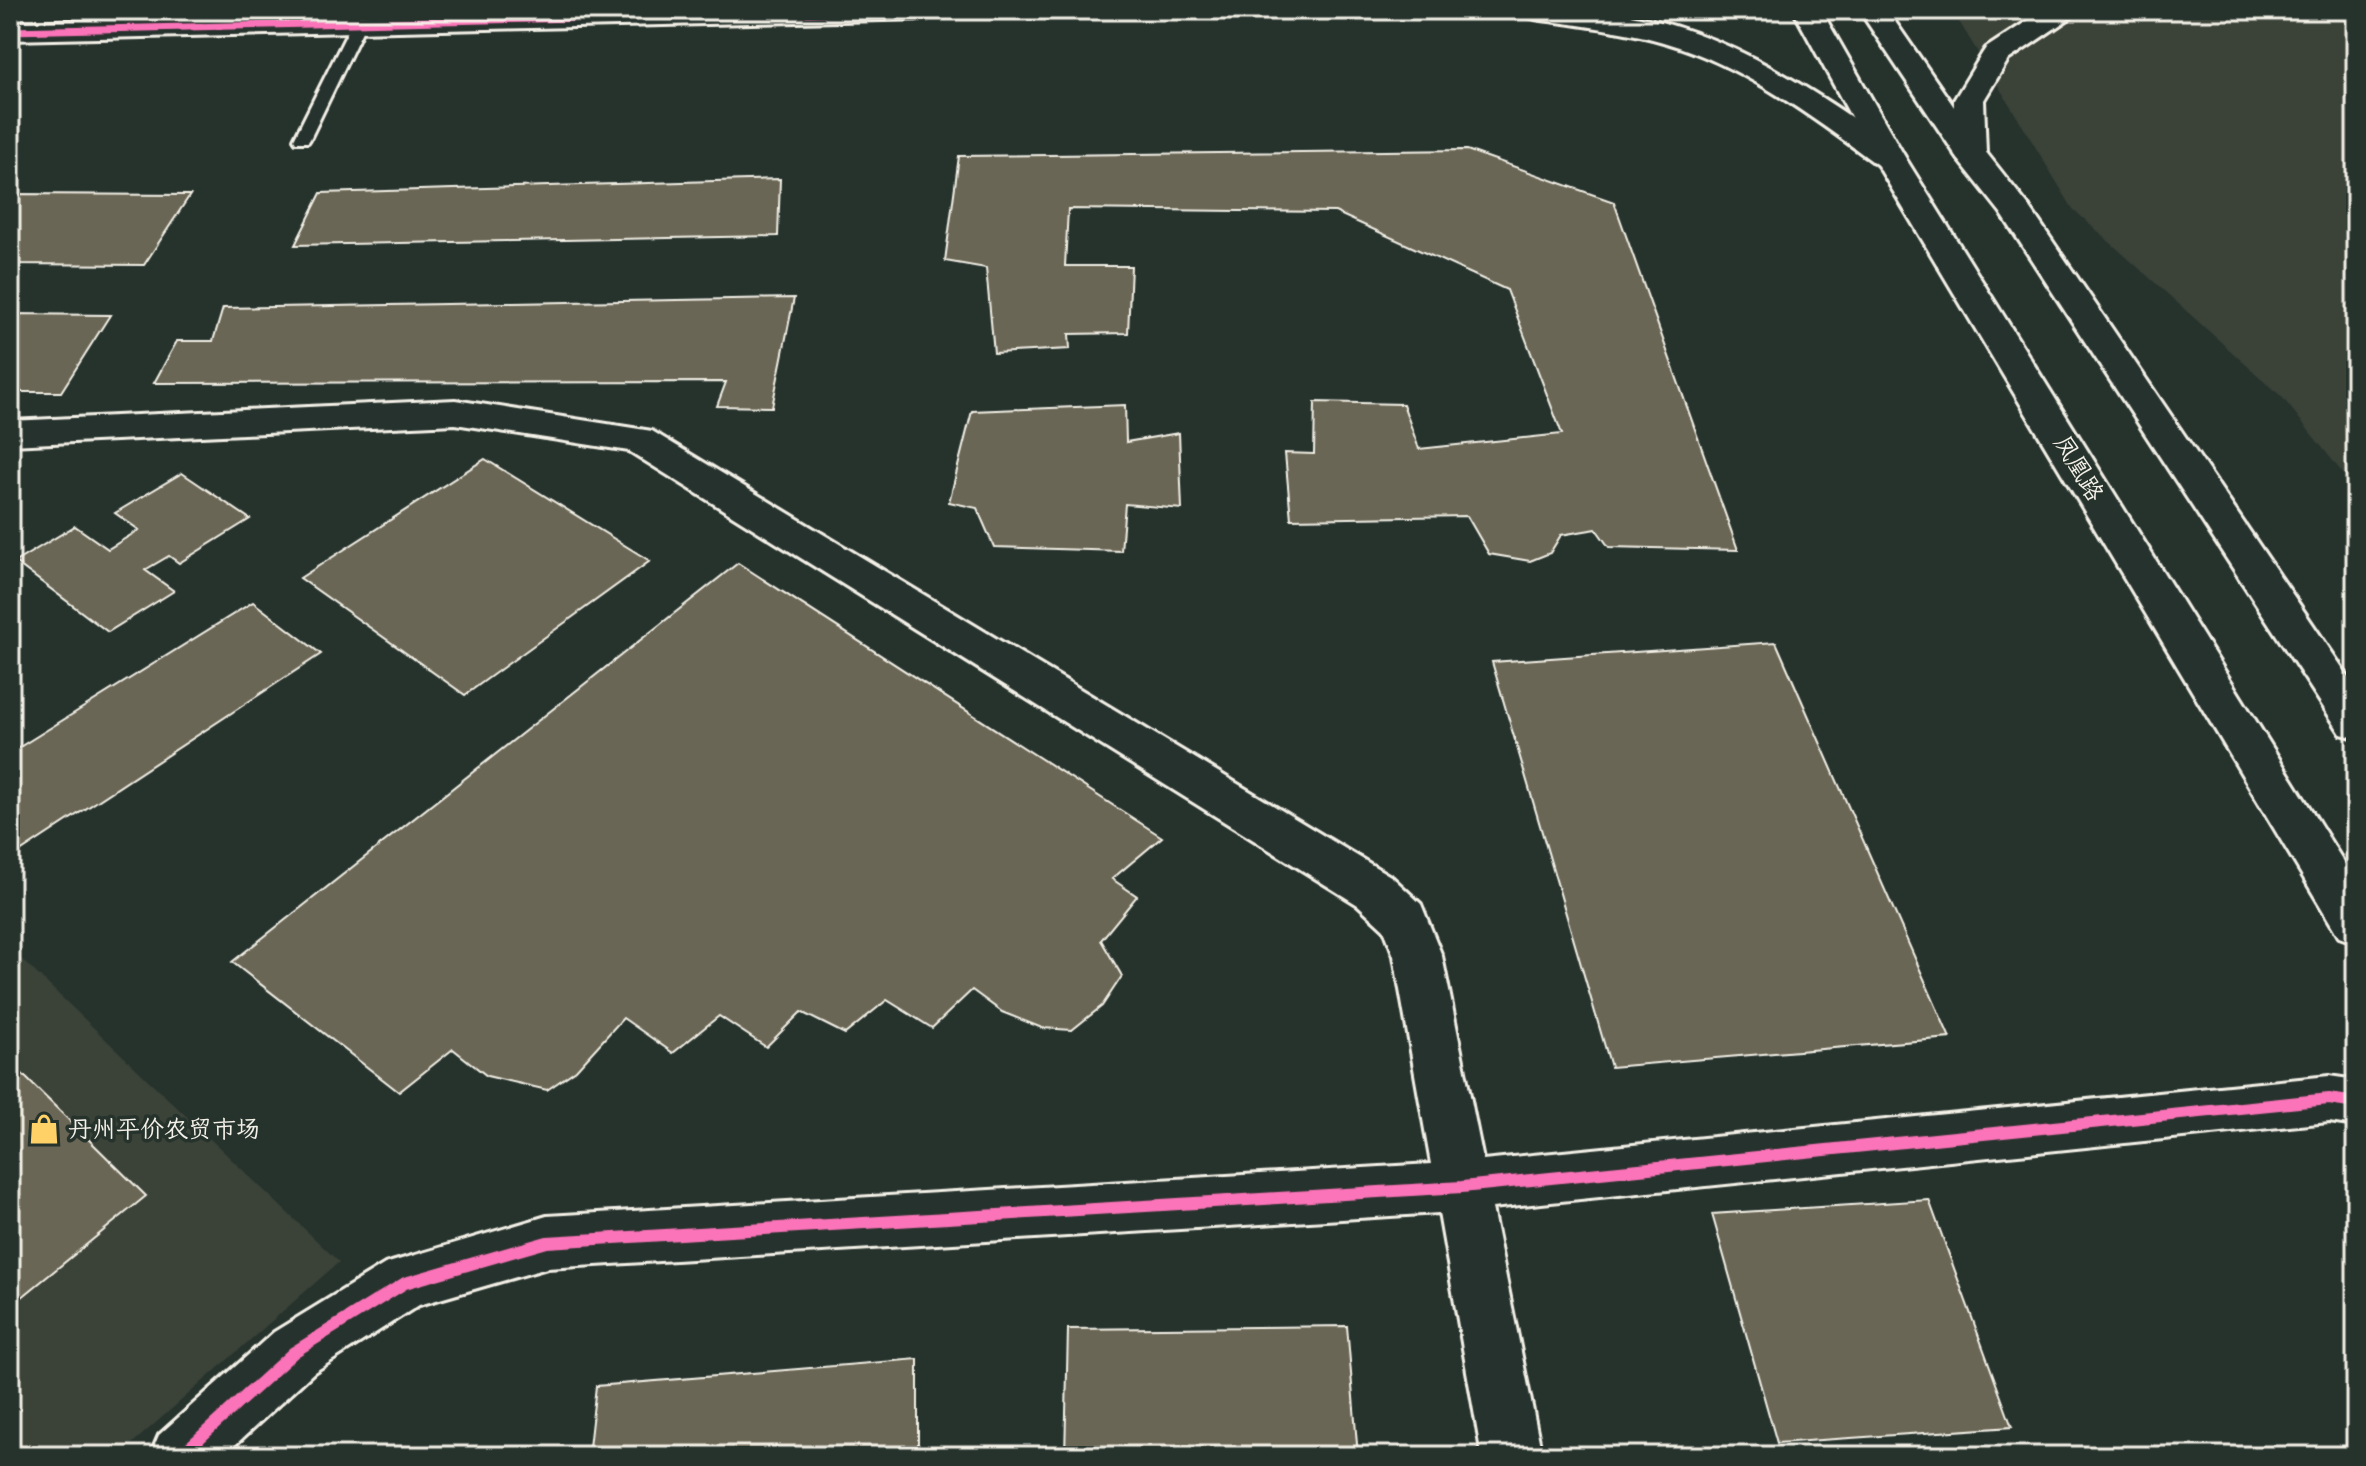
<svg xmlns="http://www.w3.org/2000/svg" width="2366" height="1466" font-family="Sriracha,'LXGW WenKai TC',sans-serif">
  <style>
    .built { fill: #3b4239 }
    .building { fill: #6b6654; stroke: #f4f1e8; stroke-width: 2 }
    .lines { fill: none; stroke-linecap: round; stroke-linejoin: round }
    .service-casing { stroke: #f4f1e8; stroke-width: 6 }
    .minor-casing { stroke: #f4f1e8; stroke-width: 6 }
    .primary-casing { stroke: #f4f1e8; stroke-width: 6 }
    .trunk-casing { stroke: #f4f1e8; stroke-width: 6 }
    .service { fill: #26332d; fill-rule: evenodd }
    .minor { fill: #26332d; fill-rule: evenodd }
    .primary { fill: #26332d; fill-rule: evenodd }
    .trunk { fill: #26332d; fill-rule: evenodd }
    .cycleway-far1-casing { stroke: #26332d; stroke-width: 11 }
    .cycleway-casing { stroke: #26332d; stroke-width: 17 }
    .cycleway-far1 { stroke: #fb73b8; stroke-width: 7 }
    .cycleway { stroke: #fb73b8; stroke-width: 12 }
    .labels { text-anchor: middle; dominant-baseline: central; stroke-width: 7; stroke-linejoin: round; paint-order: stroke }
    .street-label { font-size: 24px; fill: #f4f1e8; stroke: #26332d }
    .poi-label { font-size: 24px; fill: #f4f1e8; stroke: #26332d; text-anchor: start }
  </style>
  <rect width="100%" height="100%" fill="#26332d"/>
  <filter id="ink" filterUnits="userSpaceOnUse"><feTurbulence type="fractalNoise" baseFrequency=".0125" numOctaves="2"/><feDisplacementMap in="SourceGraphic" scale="16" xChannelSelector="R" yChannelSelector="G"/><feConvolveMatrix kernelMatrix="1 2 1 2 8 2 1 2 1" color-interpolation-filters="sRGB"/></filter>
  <g filter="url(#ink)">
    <!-- built -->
    <g class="built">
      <polygon points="1949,10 2356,10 2356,490 2282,397 2073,209 1960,23"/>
      <polygon points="10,948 339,1262 118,1456 10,1456"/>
    </g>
    <!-- building -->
    <g class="building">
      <polygon points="1467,150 1614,202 1738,550 1609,547 1596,529 1561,535 1550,553 1530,561 1489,554 1467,516 1291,519 1285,453 1314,454 1315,402 1403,404 1419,449 1562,434 1507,290 1335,212 1068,209 1065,266 1131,266 1128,333 1069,334 1070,349 994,353 986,268 945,261 959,156"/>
      <polygon points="780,179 778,236 295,245 321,193"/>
      <polygon points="10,194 190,195 144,265 10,264"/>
      <polygon points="794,298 772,407 717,406 726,382 154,383 177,341 213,341 223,308"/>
      <polygon points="10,314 110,315 61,392 10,392"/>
      <polygon points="1125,405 1126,442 1179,433 1182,509 1125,504 1121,551 994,547 977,508 949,502 972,411"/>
      <polygon points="485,459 650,561 465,695 300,578"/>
      <polygon points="182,473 250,519 179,563 169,556 145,570 174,591 108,632 15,562 75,526 108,549 139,530 115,513"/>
      <polygon points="738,563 1162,837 1112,879 1137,896 1101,940 1122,976 1102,1006 1072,1030 1042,1028 1002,1012 972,990 932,1028 887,1000 845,1034 801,1012 766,1047 719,1016 673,1053 623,1018 576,1070 547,1090 487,1076 453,1049 399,1092 232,962"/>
      <polygon points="253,602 321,654 14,856 10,852 10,753"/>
      <polygon points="1776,642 1950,1038 1611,1067 1492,662"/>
      <polygon points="10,1062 146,1196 10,1307"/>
      <polygon points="1929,1200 2012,1427 1777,1443 1712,1214"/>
      <polygon points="1347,1326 1358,1456 1065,1456 1068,1329"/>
      <polygon points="918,1359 918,1456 588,1456 596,1386"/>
    </g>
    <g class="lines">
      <!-- service casing -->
      <g class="service-casing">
        <polygon id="service" points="359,19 366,23 310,139 308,142 296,142 294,139 352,23"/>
      </g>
      <!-- minor casing -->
      <g class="minor-casing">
        <polygon id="minor" points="455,400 652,431 1392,877 1421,904 1442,956 1483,1160 2329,1076 2356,1080 2356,1126 2329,1122 1492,1208 1542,1456 1482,1456 1439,1213 547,1268 419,1305 314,1372 223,1456 150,1456 159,1435 274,1332 385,1264 547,1216 1431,1164 1394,956 1384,929 1358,905 629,451 455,424 10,445 10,421"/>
      </g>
      <!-- primary casing -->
      <g class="primary-casing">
        <g id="primary">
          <path d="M1521,10C1545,10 1570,8 1594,10C1711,20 1809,86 1901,152L1906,159L1901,166L1890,169L1879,166C1817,120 1752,72 1679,47C1633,31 1583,26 1535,19L1525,16Z"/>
          <polygon points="2044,10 2077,10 2073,16 2008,60 1984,100 1986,153 1981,160 1970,163 1959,160 1954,153 1954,100 1982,54 1986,48"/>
        </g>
      </g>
      <!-- trunk casing -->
      <g class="trunk-casing">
        <g id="trunk">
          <polygon points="548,10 941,10 937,16 927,19 10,40 10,22"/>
          <polygon points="1793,10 1821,10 1906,159 2356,882 2356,943 2339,937 1874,159"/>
          <polygon points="1859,10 1887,10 1981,146 2030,208 2356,688 2356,738 2341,734 2001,213 1959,160"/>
        </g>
      </g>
      <!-- service -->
      <use href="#service" class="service"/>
      <!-- minor -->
      <use href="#minor" class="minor"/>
      <!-- primary -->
      <use href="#primary" class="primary"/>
      <!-- trunk -->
      <use href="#trunk" class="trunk"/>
      <!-- cycleway-far1 casing -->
      <g class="cycleway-far1-casing">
        <polyline id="cycleway-far1" points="10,31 927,10"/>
      </g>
      <!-- cycleway casing -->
      <g class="cycleway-casing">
        <polyline id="cycleway" points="180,1456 294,1352 405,1283 547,1242 1462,1187 2329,1099 2356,1103"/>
      </g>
      <!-- cycleway-far1 -->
      <use href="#cycleway-far1" class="cycleway-far1"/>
      <!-- cycleway -->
      <use href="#cycleway" class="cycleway"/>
    </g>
  </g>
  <!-- icons -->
  <defs>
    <g id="shop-bare" transform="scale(2.4)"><path d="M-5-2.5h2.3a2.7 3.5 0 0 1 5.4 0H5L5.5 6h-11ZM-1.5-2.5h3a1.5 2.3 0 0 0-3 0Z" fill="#ffd166" stroke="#26332d" stroke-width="2.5" paint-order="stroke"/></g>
  </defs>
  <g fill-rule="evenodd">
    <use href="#shop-bare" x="44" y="1129"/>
  </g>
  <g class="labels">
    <!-- street labels -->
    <g class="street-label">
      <text transform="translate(2079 468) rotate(59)">凤凰路</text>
    </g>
    <!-- poi labels -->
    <g class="poi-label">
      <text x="68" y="1129">丹州平价农贸市场</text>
    </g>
  </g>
  <!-- margin -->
  <rect width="2366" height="1466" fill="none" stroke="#26332d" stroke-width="40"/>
  <rect x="20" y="20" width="2326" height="1426" fill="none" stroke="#f4f1e8" stroke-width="3" filter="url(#ink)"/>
</svg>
